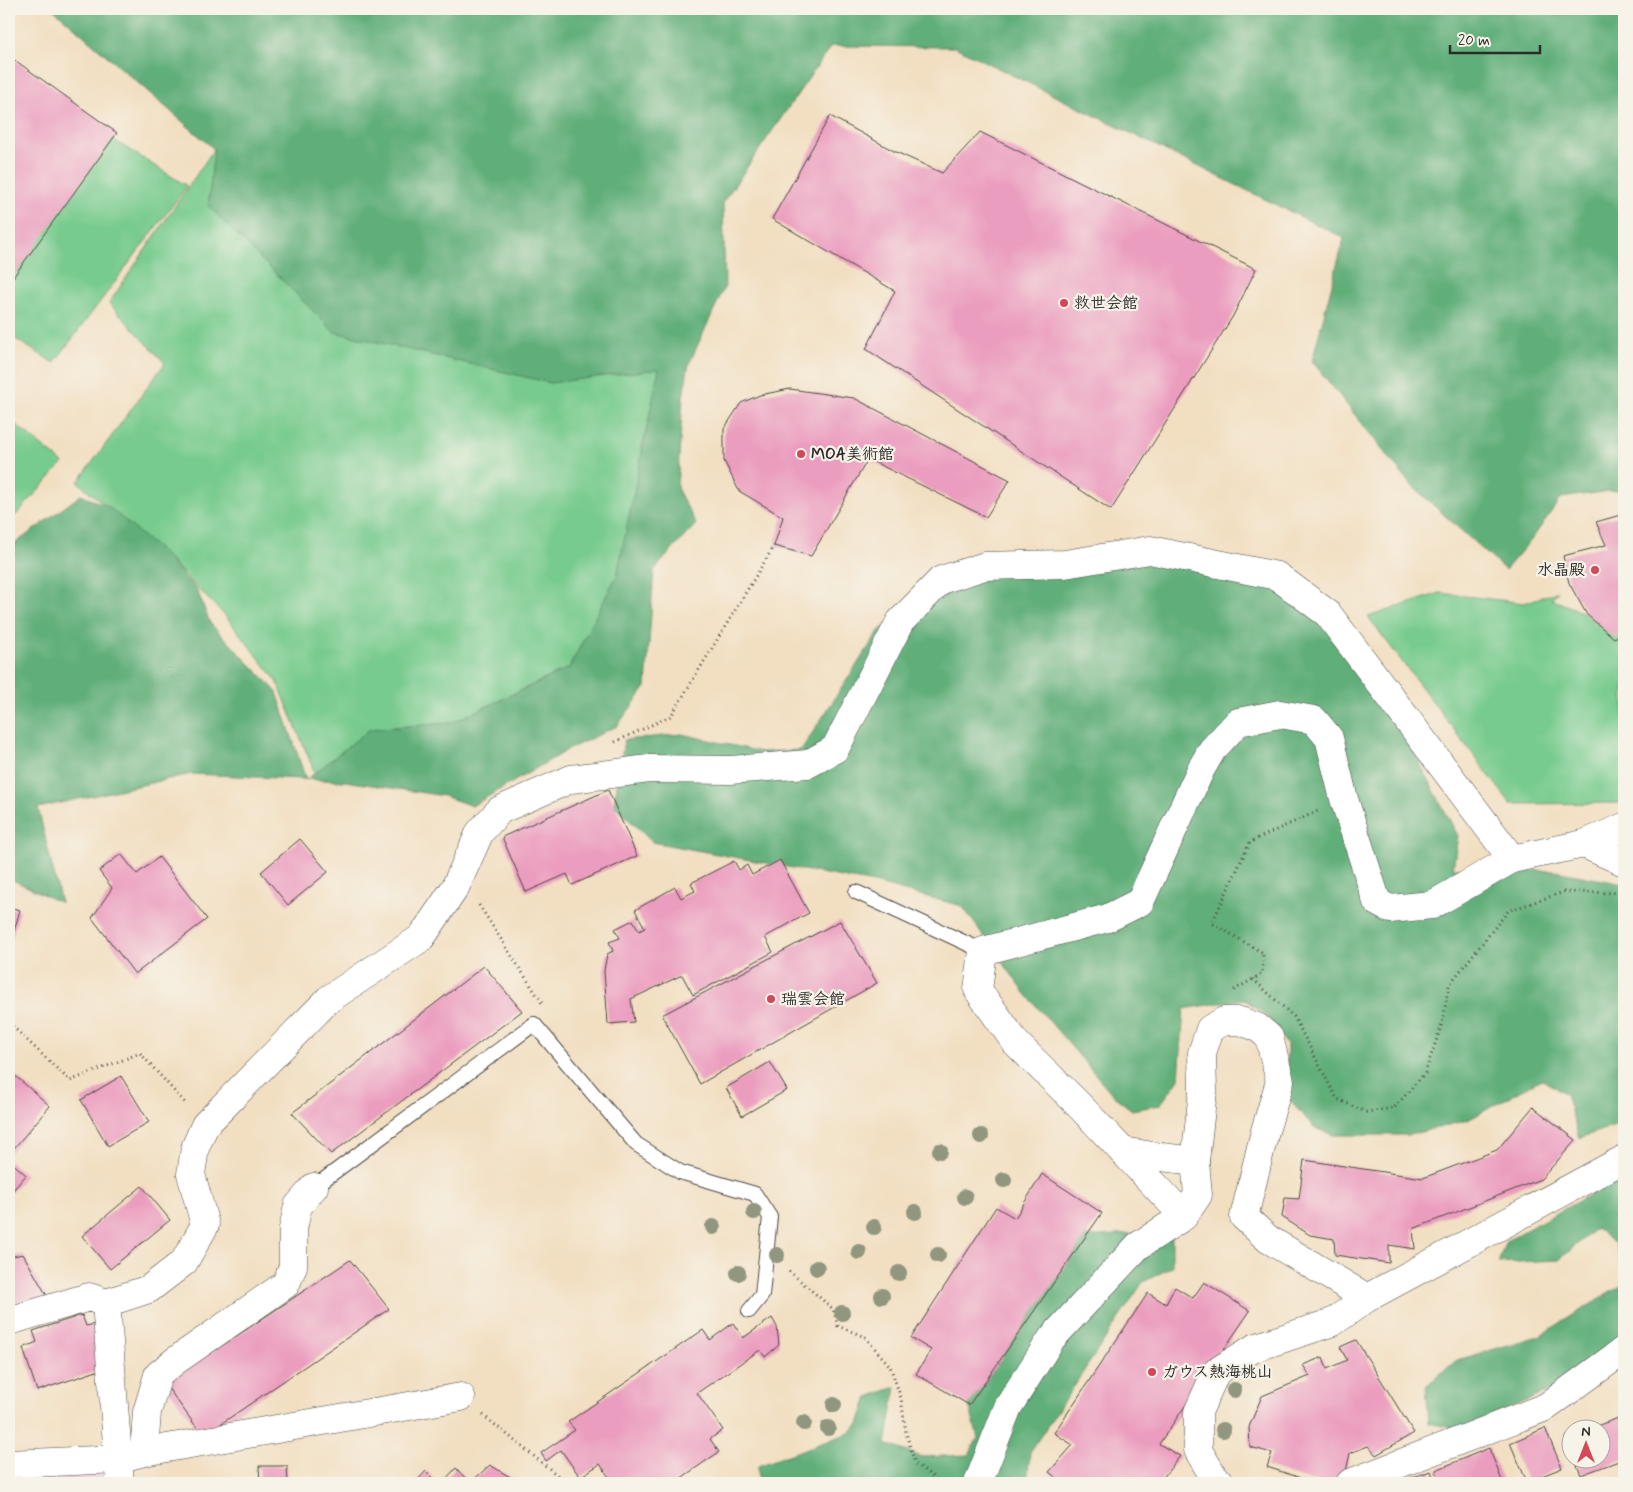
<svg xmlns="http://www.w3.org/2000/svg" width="1633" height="1492" font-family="Mynerve,'Klee One',sans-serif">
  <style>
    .built { fill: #f1d0e2 }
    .green { fill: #77cb8e; stroke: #517b5c }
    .forest { fill: #61af79; stroke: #466d52 }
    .building { fill: #eb9dbf }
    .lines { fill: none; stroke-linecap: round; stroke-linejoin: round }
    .service-casing { stroke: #494642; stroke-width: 16 }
    .minor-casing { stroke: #494642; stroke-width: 29 }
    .path { stroke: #494642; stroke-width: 3; stroke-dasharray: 1 4; stroke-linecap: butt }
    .service { stroke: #fff; stroke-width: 14 }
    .minor { stroke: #fff; stroke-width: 28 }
    .tree { fill: #91967f }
    .poi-dot { fill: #d1495b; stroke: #f7f3e8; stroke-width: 2 }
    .labels { text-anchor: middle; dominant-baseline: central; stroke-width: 4.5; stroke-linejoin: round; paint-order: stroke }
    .poi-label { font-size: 16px; font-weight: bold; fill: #2b2b2b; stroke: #f7f3e8; text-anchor: start }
  </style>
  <rect width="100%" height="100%" fill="#f7f3e8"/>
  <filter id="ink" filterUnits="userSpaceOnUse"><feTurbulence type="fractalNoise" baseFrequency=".02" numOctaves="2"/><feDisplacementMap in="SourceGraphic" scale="10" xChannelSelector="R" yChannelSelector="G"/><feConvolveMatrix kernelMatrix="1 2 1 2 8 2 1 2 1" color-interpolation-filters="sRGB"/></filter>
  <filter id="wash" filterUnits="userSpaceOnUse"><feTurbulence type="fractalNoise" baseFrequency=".0096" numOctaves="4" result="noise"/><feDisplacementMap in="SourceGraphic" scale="20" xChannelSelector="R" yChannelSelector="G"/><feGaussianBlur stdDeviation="1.12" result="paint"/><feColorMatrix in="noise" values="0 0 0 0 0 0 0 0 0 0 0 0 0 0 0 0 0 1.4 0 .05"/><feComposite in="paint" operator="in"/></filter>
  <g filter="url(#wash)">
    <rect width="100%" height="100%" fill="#f2dfc2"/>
    <!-- built -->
    <polygon class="built" points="118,1459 120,1483 9,1483 9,1463"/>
    <!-- green -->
    <g class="green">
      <polygon points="104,134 187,186 54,363 9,335 9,279"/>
      <polygon points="214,149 665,367 642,446 645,523 569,668 451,723 370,729 317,778 277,681 228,619 175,565 78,482 165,363 109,303"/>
      <polygon points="9,419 63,463 17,514 9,518"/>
      <polygon points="1559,591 1551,599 1624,629 1624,803 1511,804 1368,617 1440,593 1524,603"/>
    </g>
    <!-- forest -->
    <g class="forest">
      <polygon points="53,9 1624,9 1624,489 1561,498 1532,539 1505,570 1410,484 1312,361 1344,238 955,47 831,46 723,202 725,286 689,364 683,397 677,488 696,524 654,570 646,687 617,726 569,749 472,806 444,796 345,781 191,774 38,808 61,903 9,878 9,548 81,495 109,507 165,555 197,590 210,623 277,692 306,780 370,729 451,723 569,668 617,575 659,369 551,383 334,332 208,206 214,149"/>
      <polygon points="1149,554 1237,567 1328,614 1405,735 1458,836 1453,868 1555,871 1624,884 1624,1123 1579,1138 1566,1094 1541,1079 1468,1120 1409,1135 1333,1135 1315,1128 1287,1098 1287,1045 1268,1017 1244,999 1184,1009 1179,1079 1160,1105 1132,1110 1115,1097 1025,993 962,906 874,883 652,842 614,805 624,740 682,734 761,752 801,750 879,631 941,580"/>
      <polygon points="1624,1176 1624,1276 1616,1244 1596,1228 1559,1260 1498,1263 1506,1241"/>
      <polygon points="1146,1233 1172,1233 1172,1267 1143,1282 1030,1452 1027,1483 817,1483 809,1480 802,1483 758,1483 758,1466 849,1433 859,1424 868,1397 896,1387 886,1444 922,1457 969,1455 978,1438 969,1405 1085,1237"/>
      <polygon points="1624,1284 1624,1343 1553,1390 1458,1429 1429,1423 1426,1386 1457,1360 1539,1336"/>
    </g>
    <g id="blocks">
      <!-- building -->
      <g class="building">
        <polygon points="9,56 117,133 9,283"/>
        <polygon points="830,116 894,151 942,173 980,132 1256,269 1233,316 1111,510 866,349 895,291 772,219"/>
        <polygon points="790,389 854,398 1010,480 986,517 868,459 811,556 774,546 783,517 739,491 724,461 724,429 741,403 760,395"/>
        <polygon points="1624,514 1624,633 1614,638 1587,615 1569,583 1563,556 1606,545 1596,522"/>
        <polygon points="608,790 637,856 572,885 567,874 526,892 502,837"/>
        <polygon points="300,839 328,872 288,905 261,872"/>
        <polygon points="121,854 137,874 159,857 207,919 135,974 92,918 112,888 99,871"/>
        <polygon points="780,860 809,913 765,937 773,952 693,995 682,975 631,999 634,1022 608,1024 604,971 607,954 613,951 609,942 620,938 615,929 633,920 639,931 645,928 635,910 675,887 681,898 695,891 691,883 734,861 739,870 747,865 752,875"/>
        <polygon points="9,907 20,910 9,949"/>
        <polygon points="840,921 877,983 700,1084 662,1015"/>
        <polygon points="484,966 522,1011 331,1154 292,1113"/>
        <polygon points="770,1062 787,1090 742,1116 726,1088"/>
        <polygon points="12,1073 50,1106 9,1154 9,1077"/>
        <polygon points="121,1076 149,1122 108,1146 81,1100"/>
        <polygon points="1533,1107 1576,1140 1541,1179 1413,1229 1415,1249 1389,1245 1389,1263 1335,1255 1334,1239 1310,1235 1282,1217 1285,1198 1299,1199 1304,1160 1423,1178 1497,1150"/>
        <polygon points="9,1160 26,1175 9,1195"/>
        <polygon points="1042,1174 1102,1213 969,1405 916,1374 931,1350 911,1338 996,1207 1015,1218"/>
        <polygon points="142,1186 170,1220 110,1269 82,1236"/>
        <polygon points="23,1254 47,1296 9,1308 9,1257"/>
        <polygon points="350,1260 389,1309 203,1436 165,1384"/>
        <polygon points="1204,1282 1250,1311 1159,1444 1180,1456 1159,1483 1063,1483 1049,1472 1073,1445 1054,1433 1148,1293 1166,1304 1175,1287 1193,1298"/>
        <polygon points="82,1315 86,1326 95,1324 100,1370 37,1391 23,1348 37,1342 33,1331"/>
        <polygon points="772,1318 777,1327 779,1345 765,1357 760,1350 697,1393 723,1430 710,1439 719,1452 674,1483 613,1483 600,1464 580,1477 561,1450 546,1461 541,1453 575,1430 568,1422 703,1330 710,1340 733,1323 743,1338"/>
        <polygon points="1356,1340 1414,1433 1376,1455 1368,1446 1350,1453 1345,1476 1334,1483 1316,1483 1267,1467 1272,1453 1250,1447 1249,1427 1262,1396 1310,1376 1303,1365 1323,1357 1327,1369 1347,1360 1340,1347"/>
        <polygon points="1624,1416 1624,1459 1581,1475 1575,1460 1600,1460 1600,1430 1588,1429"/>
        <polygon points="1545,1428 1562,1468 1527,1482 1510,1443"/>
        <polygon points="1570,1436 1570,1448 1566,1437"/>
        <polygon points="1489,1448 1503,1483 1440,1483 1436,1470"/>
        <polygon points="490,1465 520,1483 442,1483 456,1468 470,1483"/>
        <polygon points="259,1466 287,1466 288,1483 260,1483"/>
        <polygon points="426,1471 438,1483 415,1483"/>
        <polygon points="1431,1471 1435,1483 1395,1483"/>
      </g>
    </g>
  </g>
  <g filter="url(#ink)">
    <use href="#blocks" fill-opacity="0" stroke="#494642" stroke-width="1"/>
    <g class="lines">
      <!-- service casing -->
      <g class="service-casing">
        <g id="service">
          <polyline points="856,892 983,951"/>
          <polyline points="314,1187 534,1024 636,1144 680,1172 755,1194 770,1217 762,1295 749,1311"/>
        </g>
      </g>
      <!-- minor casing -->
      <g class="minor-casing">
        <g id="minor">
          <polyline points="1584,844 1624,862"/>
          <polyline points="1122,1151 1153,1156 1195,1161 1203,1091 1202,1053 1210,1029 1224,1021 1240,1021 1257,1027 1269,1037 1280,1081 1265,1131 1244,1217 1268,1239 1367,1298"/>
          <polyline points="1184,1216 1076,1102 1016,1043 978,990 983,951 1108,918 1140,902 1201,769 1212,750 1238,722 1280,714 1314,720 1329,738 1344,799 1377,902 1390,909 1432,905 1512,859 1584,844 1624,827"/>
          <polyline points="106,1303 120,1483"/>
          <polyline points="9,1321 89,1297 106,1303 149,1289 184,1262 205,1225 191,1174 195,1148 205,1125 329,999 421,938 455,888 480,832 500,810 571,779 649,769 730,770 808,764 835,749 900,622 941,580 985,566 1065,564 1150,550 1277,576 1328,614 1512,859"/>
          <polyline points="144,1452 461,1397"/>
          <polyline points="9,1464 118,1459 144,1452 147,1412 158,1375 175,1361 286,1284 293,1266 293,1229 298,1206 314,1187"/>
          <polyline points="978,1483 1008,1407 1052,1338 1138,1246 1184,1216 1198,1195 1195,1161"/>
          <polyline points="1221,1483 1215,1479 1198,1450 1198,1412 1216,1372 1254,1348 1333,1322 1367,1298 1624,1159"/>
          <polyline points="1350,1483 1546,1407 1624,1350"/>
        </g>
      </g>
      <!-- path -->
      <g class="path">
        <polyline points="615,742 671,716 774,546"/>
        <polyline points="479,905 542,1003"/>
        <polyline points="1253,979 1294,1017 1337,1099 1366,1112 1394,1108 1425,1073 1442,1024 1449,985 1508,911 1564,892 1623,893"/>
        <polyline points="1234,990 1262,974 1263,953 1212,923 1250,842 1318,811"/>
        <polyline points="9,1023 70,1081 140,1053 186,1104"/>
        <polyline points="789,1271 833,1309 838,1326 865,1337 890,1366 901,1398 906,1433 915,1463 941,1483"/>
        <polyline points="483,1415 567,1483"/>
      </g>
      <!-- service -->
      <use href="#service" class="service"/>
      <!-- minor -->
      <use href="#minor" class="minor"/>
    </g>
    <!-- trees -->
    <g class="tree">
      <circle cx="981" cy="1136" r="8"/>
      <circle cx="940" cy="1151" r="8"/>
      <circle cx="1004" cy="1180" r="8"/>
      <circle cx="965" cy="1197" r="8"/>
      <circle cx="754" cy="1212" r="8"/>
      <circle cx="915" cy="1212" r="8"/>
      <circle cx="713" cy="1227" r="8"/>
      <circle cx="874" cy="1227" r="8"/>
      <circle cx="859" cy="1252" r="8"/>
      <circle cx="777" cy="1255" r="8"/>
      <circle cx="938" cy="1255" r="8"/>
      <circle cx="817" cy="1268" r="8"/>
      <circle cx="738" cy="1273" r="8"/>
      <circle cx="899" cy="1273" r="8"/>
      <circle cx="882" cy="1296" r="8"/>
      <circle cx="842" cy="1313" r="8"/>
      <circle cx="1234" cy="1390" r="8"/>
      <circle cx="834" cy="1405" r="8"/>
      <circle cx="804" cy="1423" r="8"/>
      <circle cx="828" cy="1428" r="8"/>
      <circle cx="1223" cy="1430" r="8"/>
    </g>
  </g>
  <!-- markers -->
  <g class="poi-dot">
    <circle cx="1064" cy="303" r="5"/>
    <circle cx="801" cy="454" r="5"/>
    <circle cx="1595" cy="570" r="5"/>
    <circle cx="771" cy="999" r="5"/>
    <circle cx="1152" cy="1372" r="5"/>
  </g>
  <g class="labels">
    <!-- poi labels -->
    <g class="poi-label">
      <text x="1074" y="303">救世会館</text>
      <text x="811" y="454">MOA美術館</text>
      <text x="1585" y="570" text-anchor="end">水晶殿</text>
      <text x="781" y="999">瑞雲会館</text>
      <text x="1162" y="1372">ガウス熱海桃山</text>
    </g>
  </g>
  <!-- margin -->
  <rect width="1633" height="1492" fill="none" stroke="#f7f3e8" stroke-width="30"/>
  <!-- north arrow -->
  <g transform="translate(1586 1444)"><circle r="24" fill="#f7f3e8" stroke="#a5a39c"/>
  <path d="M0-4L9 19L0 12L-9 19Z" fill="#d1495b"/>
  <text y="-8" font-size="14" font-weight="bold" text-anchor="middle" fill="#2b2b2b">N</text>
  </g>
  <!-- scale -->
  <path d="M1450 45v8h90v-8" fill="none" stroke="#2b2b2b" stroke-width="2.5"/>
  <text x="1458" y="45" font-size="15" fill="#2b2b2b" stroke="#f7f3e8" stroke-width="4" paint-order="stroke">20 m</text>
</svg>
